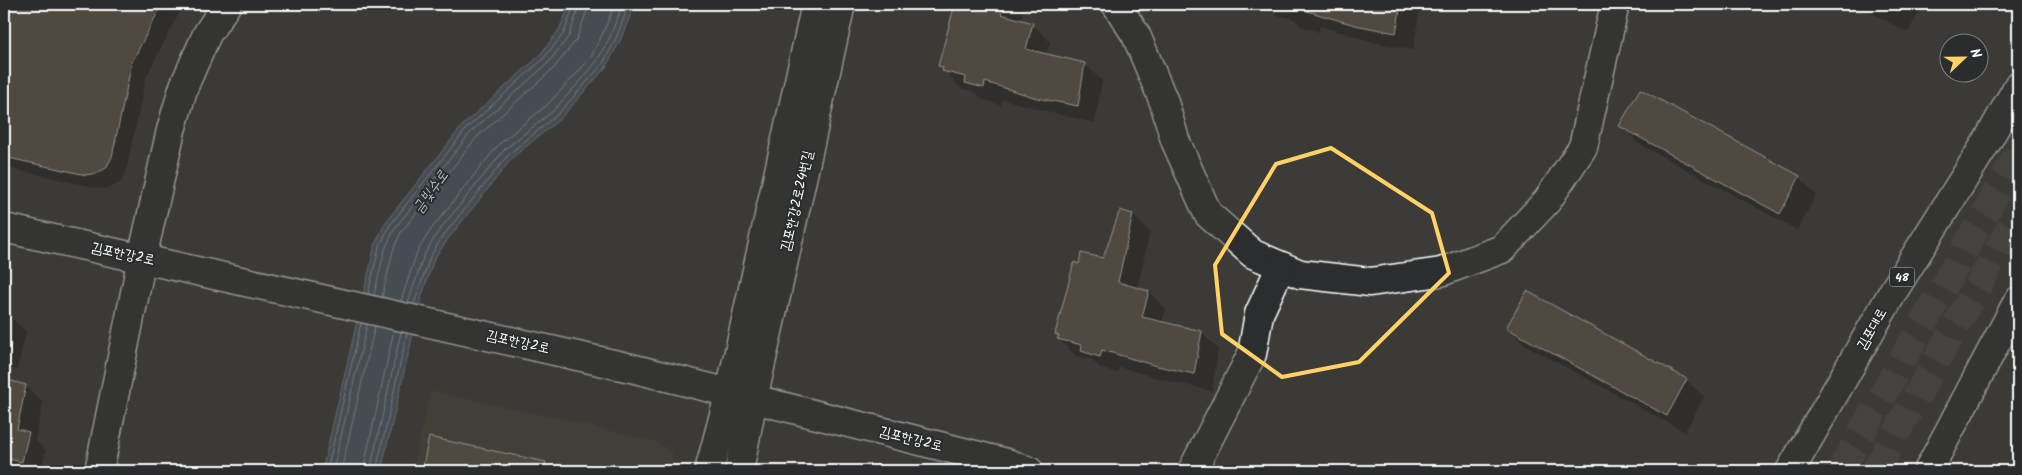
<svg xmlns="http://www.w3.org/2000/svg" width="2022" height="475" font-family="Kalam,'Poor Story',sans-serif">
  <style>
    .built { fill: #49453e }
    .water { fill: #526474; stroke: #97a2ac }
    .shadow { fill: #0007 }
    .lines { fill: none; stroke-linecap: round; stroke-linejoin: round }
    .shore { stroke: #bac1c7; stroke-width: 1 }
    .building { fill: #665b4d; stroke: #fff }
    .major-tunnel { stroke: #504f4b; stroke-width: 28; stroke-dasharray: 28 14; stroke-linecap: butt }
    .minor-casing { stroke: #fff; stroke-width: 31 }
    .major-casing { stroke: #fff; stroke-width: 31 }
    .minor { stroke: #2a2d2e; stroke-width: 28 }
    .major { stroke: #2a2d2e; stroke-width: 28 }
    .marked { fill: none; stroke: #ffd166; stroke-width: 4; stroke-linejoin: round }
    .labels { text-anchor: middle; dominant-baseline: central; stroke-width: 4; stroke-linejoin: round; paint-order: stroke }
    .shield { fill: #2a2d2e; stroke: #bfc0c0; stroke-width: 1 }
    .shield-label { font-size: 12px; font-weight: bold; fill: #fff }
    .street-label { font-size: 14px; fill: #fff; stroke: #2a2d2e }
    .water-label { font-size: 15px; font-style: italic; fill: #b1b9c0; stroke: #2a2d2e }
  </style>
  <rect width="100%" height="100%" fill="#3c3b37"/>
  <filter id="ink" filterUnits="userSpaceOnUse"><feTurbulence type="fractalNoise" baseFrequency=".02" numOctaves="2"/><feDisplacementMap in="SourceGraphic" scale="10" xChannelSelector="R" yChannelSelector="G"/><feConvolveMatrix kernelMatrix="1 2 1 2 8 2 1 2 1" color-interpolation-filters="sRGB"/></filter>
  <g filter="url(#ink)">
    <!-- built -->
    <polygon class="built" points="431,391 562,419 657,442 671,451 677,471 412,471"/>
    <!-- water -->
    <polygon class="water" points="570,4 635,4 619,43 606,67 560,119 513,157 448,239 434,259 422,295 381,471 322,471 375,245 385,223 463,125 539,56 559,30"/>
    <!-- shadow -->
    <g class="shadow">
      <polygon points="6,4 184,4 146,77 126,172 120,183 112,187 102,189 4,167 4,14"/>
      <polygon points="956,4 1025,4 1021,21 1032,24 1050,42 1046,55 1085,64 1102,81 1095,123 1056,114 1003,99 1001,105 984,100 975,92 960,88 940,65"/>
      <polygon points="1266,4 1416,4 1420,9 1413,50 1373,42 1320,26 1319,32 1302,27 1294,19 1278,15"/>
      <polygon points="1855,4 1923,4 1908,33"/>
      <polygon points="1620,126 1799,177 1816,195 1797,230 1638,143"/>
      <polygon points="1133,215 1150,232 1137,289 1149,292 1166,309 1162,323 1201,332 1218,349 1212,391 1172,382 1119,367 1117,373 1100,368 1092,360 1076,356 1059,339 1060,337 1056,333 1080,266 1104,259"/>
      <polygon points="4,314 8,315 26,332 17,370 4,367"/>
      <polygon points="1508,328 1686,380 1704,397 1685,432 1525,345"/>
      <polygon points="4,381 26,386 43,403 35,440 46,450 41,471 4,471"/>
      <polygon points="430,438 585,471 423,471"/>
    </g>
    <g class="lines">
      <!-- shore -->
      <g class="shore">
        <polyline points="368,294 379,247 390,225 467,128 543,59 564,33 574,4"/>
        <polyline points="374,295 385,249 395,228 471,132 548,63 569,36 580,4"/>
        <polyline points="382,297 393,251 401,232 477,137 554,68 576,40 587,11 588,4"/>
        <polyline points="401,301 417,252 432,228 499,144 547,105 578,72 591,57 602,35 615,4"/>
        <polyline points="408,303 424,255 438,232 505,149 553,111 584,77 597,61 609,39 623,4"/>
        <polyline points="414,304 430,257 443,236 509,154 557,115 602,65 615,41 629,4"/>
        <polyline points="327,471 361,323"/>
        <polyline points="333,471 367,325"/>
        <polyline points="341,471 375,326"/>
        <polyline points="363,471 394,330"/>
        <polyline points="370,471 401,332"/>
        <polyline points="376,471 407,333"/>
      </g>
    </g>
    <!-- building -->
    <g class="building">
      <polygon points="4,4 162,4 132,62 112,157 106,168 97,173 86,175 4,157"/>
      <polygon points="955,4 1004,4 1001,14 1033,23 1026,49 1085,63 1078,106 1037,98 985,82 984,88 965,83 966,77 942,71 943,67 938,66"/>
      <polygon points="1308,4 1401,4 1396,33 1355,25 1307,11"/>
      <polygon points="1640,89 1800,176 1780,214 1619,126"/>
      <polygon points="1120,210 1133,214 1118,282 1149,291 1142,317 1202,331 1194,374 1153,365 1102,350 1100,357 1081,351 1082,345 1057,339 1059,336 1055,334 1074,262 1079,264 1081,253 1103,258"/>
      <polygon points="1527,291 1687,379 1667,416 1506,328"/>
      <polygon points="4,379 26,385 17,429 29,432 22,462 4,458"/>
      <polygon points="429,437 546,462 545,471 422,471"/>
    </g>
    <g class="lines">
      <!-- major-tunnel -->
      <g class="major-tunnel">
        <polyline points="1840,471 2018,154"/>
        <polyline points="1875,471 2018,214"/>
      </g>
      <!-- minor casing -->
      <g class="minor-casing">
        <g id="minor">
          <polyline points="1116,4 1136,35 1164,102 1175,140 1208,214 1253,254 1300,274 1370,282 1441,272 1502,249 1547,201 1583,147 1615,4"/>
          <polyline points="4,228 631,368 1007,463 1029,471"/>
          <polyline points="99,471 142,258 171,130 184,86 207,34 227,4"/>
          <polyline points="709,471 730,392 816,4"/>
          <polyline points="739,471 753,399 841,4"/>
          <polyline points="1192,471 1252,354 1259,314 1281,266"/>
        </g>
      </g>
      <!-- major casing -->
      <g class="major-casing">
        <g id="major">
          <polyline points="1790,471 1894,290 1988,140 2018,86"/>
          <polyline points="1928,471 2018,301"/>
        </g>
      </g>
      <!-- minor -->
      <use href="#minor" class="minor"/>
      <!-- major -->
      <use href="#major" class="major"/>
    </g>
  </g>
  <!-- marked area -->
  <path d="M0 0H2022V475H0ZM1331,148L1432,213L1449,273L1359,362L1282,377L1222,334L1215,265L1276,164Z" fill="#3c3b37" fill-opacity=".55" fill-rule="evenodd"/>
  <path class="marked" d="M1331,148L1432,213L1449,273L1359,362L1282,377L1222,334L1215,265L1276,164Z"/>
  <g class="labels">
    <!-- shield labels -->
    <rect class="shield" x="1889.5" y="267.5" width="25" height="19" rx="4"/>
    <g class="shield-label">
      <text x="1902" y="277">48</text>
    </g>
    <!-- street labels -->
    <g class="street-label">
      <text transform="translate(797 201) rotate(-77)">김포한강2로24번길</text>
      <text transform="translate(123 254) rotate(12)">김포한강2로</text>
      <text transform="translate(1872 329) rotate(-60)">김포대로</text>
      <text transform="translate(518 342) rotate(13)">김포한강2로</text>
      <text transform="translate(911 439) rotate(14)">김포한강2로</text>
    </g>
    <!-- water labels -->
    <g class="water-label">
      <text transform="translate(431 192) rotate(-54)">금빛수로</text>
    </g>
  </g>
  <!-- margin -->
  <rect width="2022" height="475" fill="none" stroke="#2a2d2e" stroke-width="20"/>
  <rect x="10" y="10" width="2002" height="455" fill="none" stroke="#fff" stroke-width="2" filter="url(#ink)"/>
  <!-- north arrow -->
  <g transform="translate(1964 58) rotate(68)"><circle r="24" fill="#2a2d2e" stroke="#7f8182"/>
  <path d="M0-4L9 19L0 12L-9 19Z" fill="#ffd166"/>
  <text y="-8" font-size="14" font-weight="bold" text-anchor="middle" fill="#ffffff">N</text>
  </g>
</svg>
